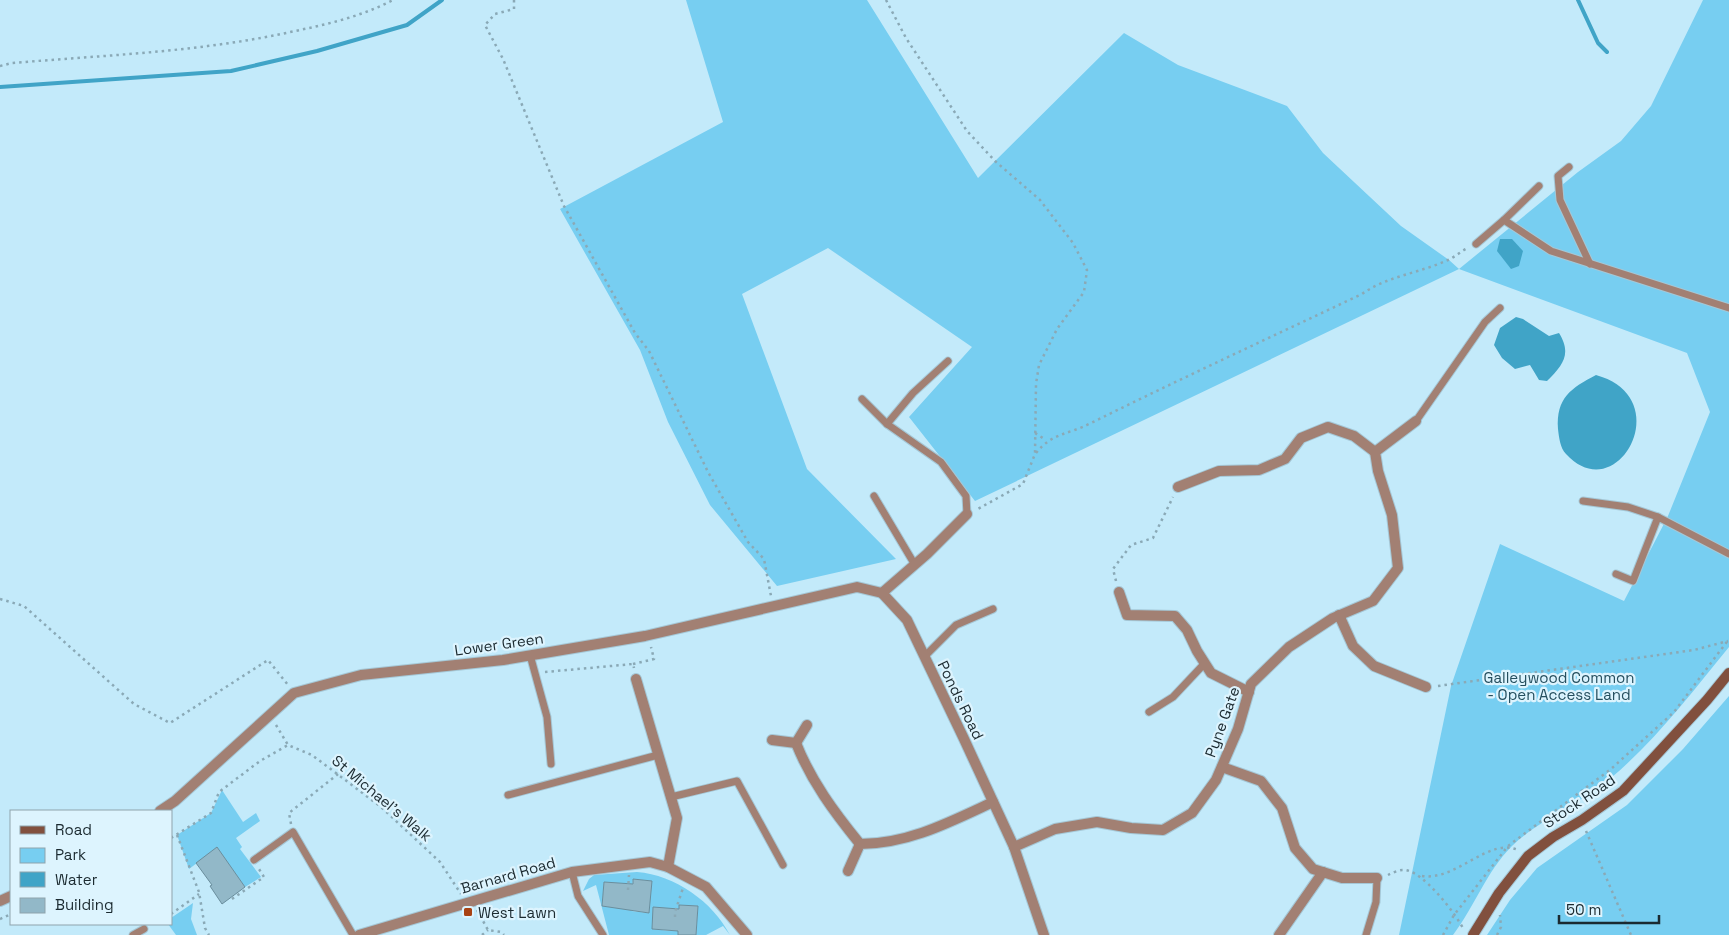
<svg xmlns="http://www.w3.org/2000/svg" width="1729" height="935" font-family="'Space Grotesk',sans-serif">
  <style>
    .green { fill: #77cef1; fill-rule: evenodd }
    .water { fill: #40a4c7 }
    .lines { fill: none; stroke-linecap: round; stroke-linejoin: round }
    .stream { stroke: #40a4c7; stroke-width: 4 }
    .building { fill: #92b8c8; stroke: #6a8e9d }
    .lane-casing { stroke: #a5c7d6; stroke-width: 9 }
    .street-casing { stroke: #a5c7d6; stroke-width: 12 }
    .secondary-casing { stroke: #a5c7d6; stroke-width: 12 }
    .path { stroke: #8aa9b6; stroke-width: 2.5; stroke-dasharray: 2.5 4; stroke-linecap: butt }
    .lane { stroke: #a28073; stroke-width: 7 }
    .street { stroke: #a28073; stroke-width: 10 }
    .secondary { stroke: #81503e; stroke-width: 10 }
    .poi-dot { fill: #a84314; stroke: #ddf4fe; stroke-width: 2 }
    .labels { text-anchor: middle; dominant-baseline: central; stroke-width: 4.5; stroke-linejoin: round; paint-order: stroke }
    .street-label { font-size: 15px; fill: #1b2a30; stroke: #ddf4fe }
    .park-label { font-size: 15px; fill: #254f5f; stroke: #ddf4fe }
    .poi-label { font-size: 15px; fill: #1b2a30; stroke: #ddf4fe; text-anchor: start }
  </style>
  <rect width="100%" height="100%" fill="#c3eafa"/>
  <!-- green -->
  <g class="green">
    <path d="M686,0H867L978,178L1124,33L1178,65L1287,106L1323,153L1401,226L1449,260L1459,269L1578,172L1621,141L1651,106L1703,0H1729V647C1693,691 1656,740 1612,777C1583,803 1538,820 1512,846C1486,872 1475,906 1453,935H1399L1451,686L1500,544L1624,601L1668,516L1710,412L1687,353L1459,269L975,501L909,417L972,347L828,248L742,294L807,469L896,559L777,586L710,505L668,422L640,350L560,209L723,122Z"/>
    <polygon points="1729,696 1729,935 1487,935 1510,900 1537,868 1627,805 1683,749"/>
    <polygon points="222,790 243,822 256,813 260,821 236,838 242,847 240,849 261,877 245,887 217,848 189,869 177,835 211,813"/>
    <path d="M637,872C675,875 713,902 730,935L723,926L706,935H696L698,906L680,905L679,917L653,908L652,929L671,931L678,926V935H609L596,885L583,891L589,879L594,875ZM633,879L651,881L649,913L631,911V901L624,908L602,906L604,882L624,884L632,890Z"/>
    <polygon points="193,903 191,919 197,935 176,935 168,924 171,924 171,918"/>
  </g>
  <!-- water -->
  <g class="water">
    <polygon points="1500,239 1512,239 1523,251 1519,266 1511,269 1497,251"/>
    <path d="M1516,317L1523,319L1549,336L1559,333C1572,354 1563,365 1547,381L1539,380L1530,365L1515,369L1502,358L1494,345L1500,328Z"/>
    <path d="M1596,375C1679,398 1617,510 1566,454C1560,448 1559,437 1558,429C1556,398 1571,388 1596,375Z"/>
  </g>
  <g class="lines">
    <!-- stream -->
    <g class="stream">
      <polyline points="1578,0 1598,43 1607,52"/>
      <polyline points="0,87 231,71 317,51 407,25 442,0"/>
    </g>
  </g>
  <!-- building -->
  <g class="building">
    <polygon points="217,847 245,887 222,904 210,886 212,885 196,863"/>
    <polygon points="633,879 652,881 649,913 602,906 604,882 633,884"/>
    <polygon points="679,905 698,906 696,935 678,935 678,931 652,929 653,907 679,909"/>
  </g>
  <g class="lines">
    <!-- lane casing -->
    <g class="lane-casing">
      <g id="lane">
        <polyline points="1569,167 1558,176 1560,200 1590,264"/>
        <polyline points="1504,220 1539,186"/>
        <polyline points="1476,244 1504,220 1551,251 1729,308"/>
        <polyline points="948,361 913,393 887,424 941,462 966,496 967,514"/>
        <polyline points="862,399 887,424"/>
        <polyline points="1416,421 1485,322 1500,308"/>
        <polyline points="874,496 915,565"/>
        <polyline points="1583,501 1628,507 1658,517"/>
        <polyline points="1616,574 1633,581 1658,517 1729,554"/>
        <polyline points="530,655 547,717 551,764"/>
        <polyline points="924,657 956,625 993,609"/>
        <polyline points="1149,712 1173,697 1205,663"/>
        <polyline points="508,795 658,755"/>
        <polyline points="671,797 737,781 783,865"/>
        <polyline points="254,860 293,832 353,935"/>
        <polyline points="572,872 578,896 603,935"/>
        <polyline points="133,935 144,929"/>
        <polyline points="1366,935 1376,902 1377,878"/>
      </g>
    </g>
    <!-- street casing -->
    <g class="street-casing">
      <g id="street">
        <polyline points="1178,487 1219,471 1259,470 1285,459 1301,438 1328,427 1354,436 1375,452"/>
        <polyline points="967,514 927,554 882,593 907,620 964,739 1014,847 1044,935"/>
        <polyline points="1119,592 1127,615 1175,616 1187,630 1197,651 1211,673 1249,692"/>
        <polyline points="1339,615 1353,646 1374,666 1426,687"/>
        <polyline points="636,679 677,818 668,867"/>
        <polyline points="772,740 796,743 807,725"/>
        <path d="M796,743C811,781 834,812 860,844"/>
        <polyline points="1222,767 1261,781 1282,808 1295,848 1313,869 1342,878 1377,878"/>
        <polyline points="160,811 175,801 294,693 361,675 503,660 645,636 857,587 882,593"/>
        <polyline points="1014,847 1055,829 1097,822 1131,828 1163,830 1192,813 1216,780 1238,729 1251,684 1289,647 1333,618 1373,601 1398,568 1392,515 1378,471 1375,452 1416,421"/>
        <path d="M848,871L860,844C908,844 950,822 993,802"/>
        <polyline points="0,901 11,896"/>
        <polyline points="359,935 572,872 650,862 668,867 706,887 747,935"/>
        <polyline points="1279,935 1323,872"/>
      </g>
    </g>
    <!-- secondary casing -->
    <g class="secondary-casing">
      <polyline id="secondary" points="1473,935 1499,893 1528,856 1553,837 1582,820 1623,791 1707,700 1729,673"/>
    </g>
    <!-- path -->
    <g class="path">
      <polyline points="514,0 514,9 495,14 485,25 503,59 564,206 635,333 649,351 708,472 748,542 764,559 771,596"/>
      <polyline points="886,0 906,38 967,131 995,161 1040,200 1073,243 1087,270 1084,292 1057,329 1039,365 1036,384 1035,454 1023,484 976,510"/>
      <path d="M0,66L12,63C107,55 202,52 295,31C329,24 362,16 393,0"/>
      <polyline points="1035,433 1046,440"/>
      <path d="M1036,453C1053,432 1068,435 1091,423C1180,379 1271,337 1362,294C1387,276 1420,273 1448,260C1455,257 1461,251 1468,248"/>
      <polyline points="1116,581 1113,569 1131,545 1153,538 1173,497"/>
      <polyline points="0,599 24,606 134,704 170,723 268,660 288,685"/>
      <polyline points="633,664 654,659 651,647"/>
      <polyline points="545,672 633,664 634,668"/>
      <polyline points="1438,686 1694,650 1728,641"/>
      <polyline points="276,725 288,745"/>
      <polyline points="291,824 289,813 338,774"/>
      <polyline points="1586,831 1631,935"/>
      <polyline points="177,835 199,892 205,928 209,935"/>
      <polyline points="171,838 211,813 219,792 260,761 288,745 312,755 381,807 440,862 461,894"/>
      <path d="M1388,875C1392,873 1398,870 1403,870C1422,869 1456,914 1464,930"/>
      <path d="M1422,876C1457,881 1488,837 1518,850"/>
      <polyline points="628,890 629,875"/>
      <polyline points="232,899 264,877 259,869"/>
      <polyline points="477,910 488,930 501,932 504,935"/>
      <polyline points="171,914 199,894"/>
      <polyline points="675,917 675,912 683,888"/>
      <polyline points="0,919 11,914"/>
      <polyline points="482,935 488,930"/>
      <polyline points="1443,935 1454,915 1508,846 1611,769 1674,712 1729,639"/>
      <polyline points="1497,935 1501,927 1500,915"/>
    </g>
    <!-- lane -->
    <use href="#lane" class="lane"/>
    <!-- street -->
    <use href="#street" class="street"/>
    <!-- secondary -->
    <use href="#secondary" class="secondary"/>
  </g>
  <!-- markers -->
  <rect class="poi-dot" x="463" y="907" width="10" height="10" rx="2.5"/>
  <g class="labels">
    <!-- street labels -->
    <g class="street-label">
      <text transform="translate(499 644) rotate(-8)">Lower Green</text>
      <text transform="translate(961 700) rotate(64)">Ponds Road</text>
      <text transform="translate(1222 722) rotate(-70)">Pyne Gate</text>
      <text transform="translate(382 798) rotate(40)">St Michael's Walk</text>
      <text transform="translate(1579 801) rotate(-34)">Stock Road</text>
      <text transform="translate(508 875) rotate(-16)">Barnard Road</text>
    </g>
    <!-- park labels -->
    <g class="park-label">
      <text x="1559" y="677">Galleywood Common<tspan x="1559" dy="17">- Open Access Land</tspan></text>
    </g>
    <!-- poi labels -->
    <g class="poi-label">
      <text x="478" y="912">West Lawn</text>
    </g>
  </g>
  <!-- legend -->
  <rect x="10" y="810" width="162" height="115" fill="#ddf4fe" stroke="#8fa3ac"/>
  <rect x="20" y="826" width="25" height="8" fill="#81503e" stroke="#8fa3ac"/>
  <text x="55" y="835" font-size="15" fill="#1b2a30">Road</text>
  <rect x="20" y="848" width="25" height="15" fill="#77cef1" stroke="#8fa3ac"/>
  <text x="55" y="860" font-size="15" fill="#1b2a30">Park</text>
  <rect x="20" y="872" width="25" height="15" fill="#40a4c7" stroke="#8fa3ac"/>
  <text x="55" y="885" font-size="15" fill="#1b2a30">Water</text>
  <rect x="20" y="898" width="25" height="15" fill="#92b8c8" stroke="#8fa3ac"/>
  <text x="55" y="910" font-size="15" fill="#1b2a30">Building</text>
  <!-- scale -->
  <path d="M1559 915v8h100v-8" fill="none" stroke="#1b2a30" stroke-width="2.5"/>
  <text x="1566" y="915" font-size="15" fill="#1b2a30" stroke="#ddf4fe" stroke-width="4" paint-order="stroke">50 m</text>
</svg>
